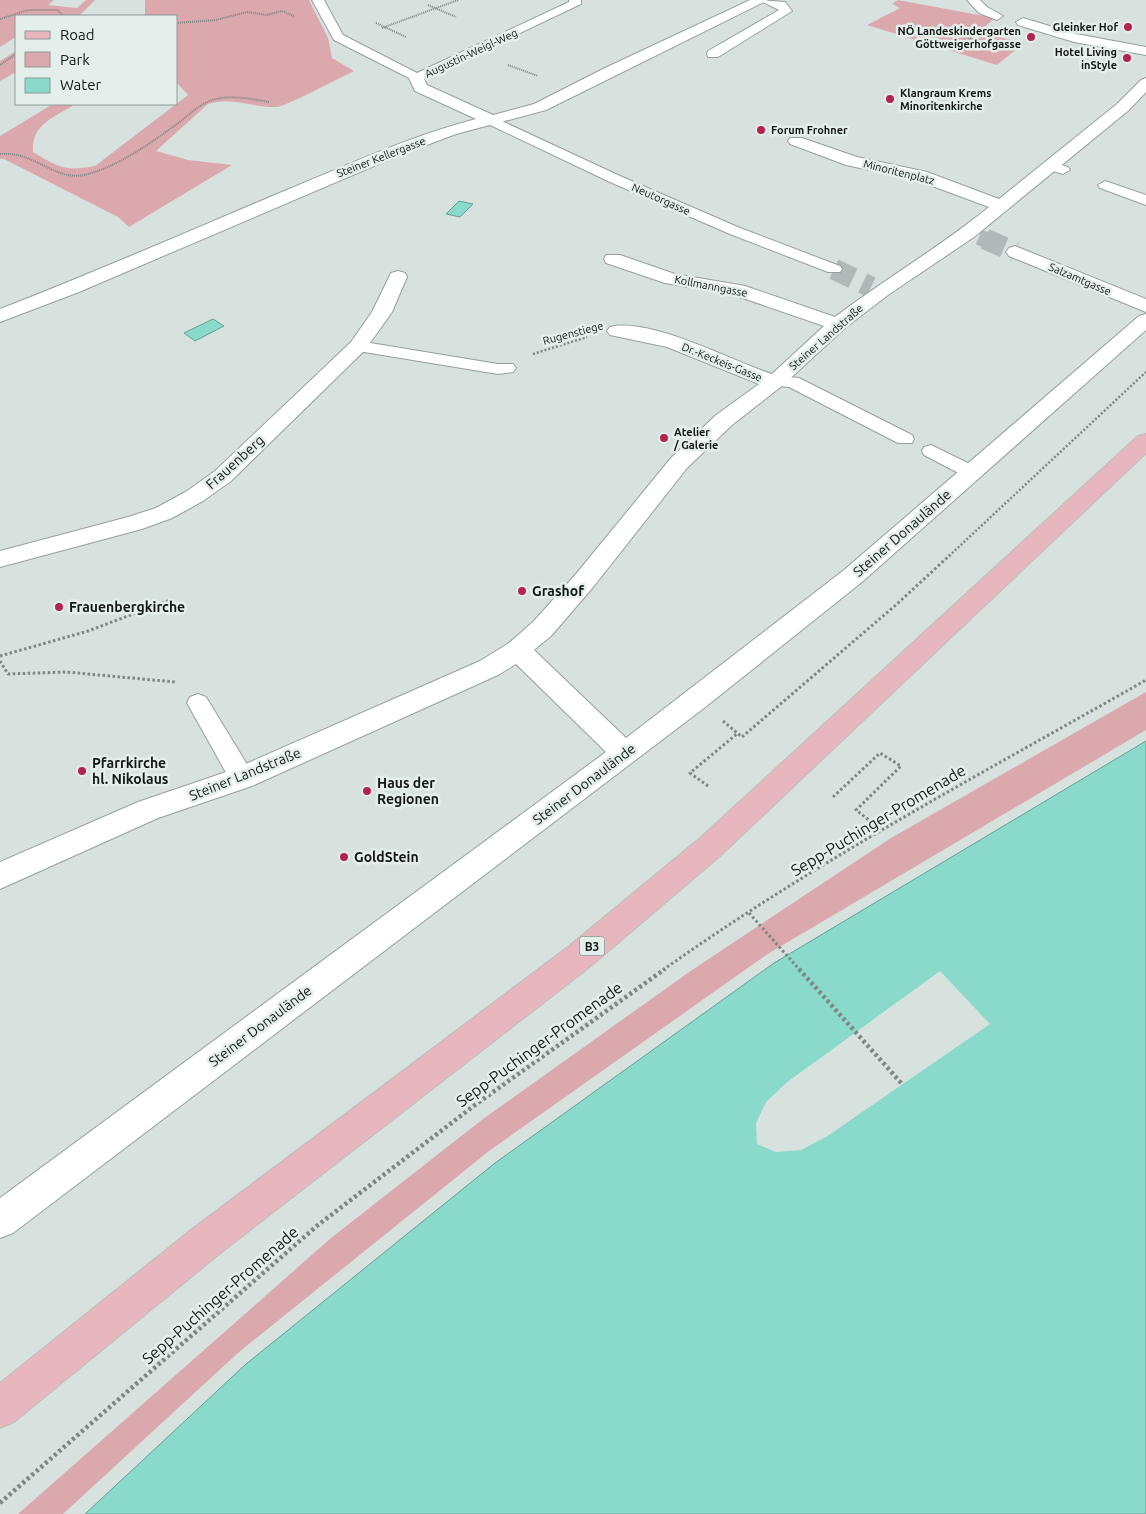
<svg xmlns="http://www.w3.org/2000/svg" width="1146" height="1514" font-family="Ubuntu,sans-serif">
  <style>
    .green { fill: #dba8ae }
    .water { fill: #89daca; stroke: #66a094 }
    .pier { fill: #d7e2df }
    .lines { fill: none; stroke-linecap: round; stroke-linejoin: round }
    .street-tunnel-far1 { stroke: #b0b9b7; stroke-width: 16; stroke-dasharray: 16 8; stroke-linecap: butt }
    .street-tunnel { stroke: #b0b9b7; stroke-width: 21; stroke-dasharray: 21 11; stroke-linecap: butt }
    .lane-casing { stroke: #959f9c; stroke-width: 2 }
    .street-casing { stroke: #959f9c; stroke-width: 2 }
    .primary-casing { stroke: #bdbebe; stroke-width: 2 }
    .path-far3 { stroke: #7e8684; stroke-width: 2; stroke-dasharray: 1 1; stroke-linecap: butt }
    .path-far2 { stroke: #7e8684; stroke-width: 2.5; stroke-dasharray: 2 2; stroke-linecap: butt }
    .path-far1 { stroke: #7e8684; stroke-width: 3; stroke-dasharray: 2.5 2.5; stroke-linecap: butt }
    .path { stroke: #7e8684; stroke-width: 4.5; stroke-dasharray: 3 3; stroke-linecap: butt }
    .lane { fill: #fff; fill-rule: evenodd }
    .street { fill: #fff; fill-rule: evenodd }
    .primary { fill: #e8b6be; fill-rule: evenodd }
    .poi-dot { fill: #b4234e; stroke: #e4efec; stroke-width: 2 }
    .labels { text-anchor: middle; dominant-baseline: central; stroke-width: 5; stroke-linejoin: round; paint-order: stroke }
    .far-poi-label { font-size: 11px; font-weight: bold; fill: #131716; stroke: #e4efec; text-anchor: end }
    .far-street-label { font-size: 11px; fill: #131716; stroke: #e4efec }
    .shield { fill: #e4efec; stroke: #525856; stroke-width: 1 }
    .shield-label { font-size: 12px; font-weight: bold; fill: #131716 }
    .street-label { font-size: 14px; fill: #131716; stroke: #e4efec }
    .poi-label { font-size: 14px; font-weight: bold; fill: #131716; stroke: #e4efec; text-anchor: start }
    .near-street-label { font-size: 16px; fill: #131716; stroke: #e4efec }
  </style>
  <rect width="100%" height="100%" fill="#d7e2df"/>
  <!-- green -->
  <g class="green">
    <polygon points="0,0 54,0 48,5 77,8 86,0 95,0 79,16 16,16 16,37 0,47"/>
    <path d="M145,0H309L328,38L332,58L354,71C341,77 287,106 277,107C253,108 232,96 208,104L156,151L188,160L232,165L129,227L118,217L4,159H0V136L53,104H75C54,118 31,124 33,152C58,167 65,172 95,166L188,95L176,82V16H139H145Z"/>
    <polygon points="898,0 995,18 978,32 1024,43 997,65 867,25 900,8 892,4"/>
    <polygon points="16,51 16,72 0,81 0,61"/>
    <polygon points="1146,692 1146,730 766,955 489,1151 239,1352 63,1514 18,1514 331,1238 483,1119 692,970 891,838"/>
  </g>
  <!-- water -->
  <g class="water">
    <polygon points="459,201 473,204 460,217 446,214"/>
    <polygon points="213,319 224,326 195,341 184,333"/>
    <polygon points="1146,741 1146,1514 85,1514 246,1364 495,1163 774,963"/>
  </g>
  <!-- pier -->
  <polygon class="pier" points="940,971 990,1024 826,1137 801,1150 776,1152 757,1144 756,1123 766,1102 786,1083"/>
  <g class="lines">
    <!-- street-tunnel-far1 -->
    <polyline class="street-tunnel-far1" points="979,237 988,241"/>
    <!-- street-tunnel -->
    <g class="street-tunnel">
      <polyline points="985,239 1015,252"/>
      <polyline points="834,269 871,287"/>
    </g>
    <!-- lane casing -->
    <g class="lane-casing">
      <g id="lane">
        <polygon points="312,0 324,0 343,35 417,73 569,2 569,0 581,0 581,4 417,82 334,40"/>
        <polygon points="759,0 785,2 792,11 718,57 708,57 707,54 708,51 779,10"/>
        <polygon points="967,0 980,0 987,7 1003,16 997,20 979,13"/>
        <polygon points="491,116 620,176 740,228 840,266 842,269 840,272 828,272 730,234 610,182 486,123 484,120 486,117"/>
        <polygon points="1051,162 1068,167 1070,170 1063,174 1046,169 1044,166"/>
        <polygon points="1105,181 1146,195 1146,205 1100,188 1098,185"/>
        <polygon points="358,341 498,364 513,364 516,368 513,372 498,374 352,350 349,346 352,342"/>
        <polygon points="776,376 799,378 912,435 914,439 912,443 898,443 789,387 770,385 767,381 770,377"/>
        <polygon points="931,445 980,469 983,473 980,477 973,479 966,477 924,455 922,451 924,447"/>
        <polygon points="198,694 206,697 251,771 254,778 251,785 242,788 233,785 187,703 190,697"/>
      </g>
    </g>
    <!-- street casing -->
    <g class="street-casing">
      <g id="street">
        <path d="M750,0H768L546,110L456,134L395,157L79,292L0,322V309C93,273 185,233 277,194C343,167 407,137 476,119L415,91L409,78L412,75H422L427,85L493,115L534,104L605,68Z"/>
        <polygon points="1023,18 1076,34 1146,47 1146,55 1074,42 1018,25 1016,22"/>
        <path d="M1146,78V92L1129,110L974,237L888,295L845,328L783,385L732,425L687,468L594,586L551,636L534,650L626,738L844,570L1139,316L1146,314V330L862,582L704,708L13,1233L0,1238V1198L606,752L516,664L498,675L252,786L158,818L0,889V862L138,802L232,770L480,661L509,643L533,622L576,574L671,458L716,415L759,384L667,347L610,335L607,331L610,327C650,317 732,361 772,374L824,326L734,295L665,283L606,263L604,259L606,255H620L675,274L745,286L835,317C885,279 940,247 989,207L916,180L846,165L790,144L788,141L790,138H802L857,157L927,172L999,199L1117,104L1141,80Z"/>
        <polygon points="1015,246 1146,299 1146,312 1009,256 1006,252 1009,248"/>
        <polygon points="398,271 405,273 407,277 392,312 365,350 231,481 203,501 172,518 142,529 0,567 0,551 128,517 156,508 187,491 215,471 351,342 372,312 389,277 391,273"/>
      </g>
    </g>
    <!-- primary casing -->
    <g class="primary-casing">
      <polygon id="primary" points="1146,434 1146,453 720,856 591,966 218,1255 14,1422 0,1428 0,1383 192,1229 569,946 700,838 1138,436"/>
    </g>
    <!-- path-far3 -->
    <g class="path-far3">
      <polyline points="428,5 456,17"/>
      <polyline points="0,19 28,10 58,10 63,16"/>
      <polyline points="176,23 216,20 247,12 267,15 282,11 294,16"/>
      <polyline points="376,23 406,37"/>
      <polyline points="960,24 950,33 1010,49"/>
      <polyline points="382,28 458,0"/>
      <polyline points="0,65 16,54"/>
      <polyline points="508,65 538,76"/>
      <path d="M0,154C35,151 54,181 84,175C118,167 149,144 177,124C190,114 200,103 216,99C233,95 252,99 269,102"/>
    </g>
    <!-- path-far2 -->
    <g class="path-far2">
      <polyline points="533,354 587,337"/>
      <polyline points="949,556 1146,372"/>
    </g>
    <!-- path-far1 -->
    <g class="path-far1">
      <polyline points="0,656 88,631 173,599"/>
      <polyline points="0,661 8,674 66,672 175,682"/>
      <polyline points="723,721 742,737 897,604 950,555"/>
      <polyline points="708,786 690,773 738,733"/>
      <polyline points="833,797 880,753 901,766 856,810 882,830"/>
      <polyline points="749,913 800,970"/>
      <path d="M663,970C816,861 983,773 1146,680"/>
    </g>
    <!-- path -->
    <g class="path">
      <polyline points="799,969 903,1085"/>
      <polyline points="0,1503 318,1225 475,1105 665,969"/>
    </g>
    <!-- lane -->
    <use href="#lane" class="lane"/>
    <!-- street -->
    <use href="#street" class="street"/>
    <!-- primary -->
    <use href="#primary" class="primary"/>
  </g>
  <!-- markers -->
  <g class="poi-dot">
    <circle cx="1128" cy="27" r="5"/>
    <circle cx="1031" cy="37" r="5"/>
    <circle cx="1127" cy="58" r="5"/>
    <circle cx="890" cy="99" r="5"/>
    <circle cx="761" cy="130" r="5"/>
    <circle cx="664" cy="438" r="5"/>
    <circle cx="522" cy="591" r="5"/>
    <circle cx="59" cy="607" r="5"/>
    <circle cx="82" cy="771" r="5"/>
    <circle cx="367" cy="791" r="5"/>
    <circle cx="344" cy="857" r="5"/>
  </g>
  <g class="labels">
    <!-- far-poi labels -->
    <g class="far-poi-label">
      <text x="1118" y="27">Gleinker Hof</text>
      <text x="1021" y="31">NÖ Landeskindergarten<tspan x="1021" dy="13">Göttweigerhofgasse</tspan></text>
      <text x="1117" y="52">Hotel Living<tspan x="1117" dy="13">inStyle</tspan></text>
      <text x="900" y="93" text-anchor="start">Klangraum Krems<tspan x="900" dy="13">Minoritenkirche</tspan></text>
      <text x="771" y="130" text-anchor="start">Forum Frohner</text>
      <text x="674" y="432" text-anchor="start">Atelier<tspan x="674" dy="13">/ Galerie</tspan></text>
    </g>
    <!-- far-street labels -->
    <g class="far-street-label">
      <text transform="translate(471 53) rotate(-25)">Augustin-Weigl-Weg</text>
      <text transform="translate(381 157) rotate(-21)">Steiner Kellergasse</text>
      <text transform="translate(899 172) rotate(14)">Minoritenplatz</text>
      <text transform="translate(661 199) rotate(24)">Neutorgasse</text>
      <text transform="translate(1080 279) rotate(23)">Salzamtgasse</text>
      <text transform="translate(711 286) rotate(11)">Kollmanngasse</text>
      <text transform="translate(573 333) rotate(-15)">Rugenstiege</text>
      <text transform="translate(826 337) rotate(-41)">Steiner Landstraße</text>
      <text transform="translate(722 362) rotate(22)">Dr.-Keckeis-Gasse</text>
    </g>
    <!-- shield labels -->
    <rect class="shield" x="579.5" y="936.5" width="25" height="19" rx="4"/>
    <g class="shield-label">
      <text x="592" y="946">B3</text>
    </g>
    <!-- street labels -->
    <g class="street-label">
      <text transform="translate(235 462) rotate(-42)">Frauenberg</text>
      <text transform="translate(902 533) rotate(-41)">Steiner Donaulände</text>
      <text transform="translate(245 774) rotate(-22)">Steiner Landstraße</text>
      <text transform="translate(584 784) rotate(-37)">Steiner Donaulände</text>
      <text transform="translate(260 1026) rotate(-37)">Steiner Donaulände</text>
    </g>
    <!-- poi labels -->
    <g class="poi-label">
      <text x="532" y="591">Grashof</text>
      <text x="69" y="607">Frauenbergkirche</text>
      <text x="92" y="763">Pfarrkirche<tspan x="92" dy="16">hl. Nikolaus</tspan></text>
      <text x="377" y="783">Haus der<tspan x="377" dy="16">Regionen</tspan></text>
      <text x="354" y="857">GoldStein</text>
    </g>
    <!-- near-street labels -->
    <g class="near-street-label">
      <text transform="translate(878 820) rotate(-31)">Sepp-Puchinger-Promenade</text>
      <text transform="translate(539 1044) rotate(-36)">Sepp-Puchinger-Promenade</text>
      <text transform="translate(220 1295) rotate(-41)">Sepp-Puchinger-Promenade</text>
    </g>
  </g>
  <!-- legend -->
  <rect x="15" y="15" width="162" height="90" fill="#e4efec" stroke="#909996"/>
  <rect x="25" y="31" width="25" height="8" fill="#e8b6be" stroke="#909996"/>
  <text x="60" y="40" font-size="15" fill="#131716">Road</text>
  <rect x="25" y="52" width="25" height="15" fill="#dba8ae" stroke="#909996"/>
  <text x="60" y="65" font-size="15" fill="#131716">Park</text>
  <rect x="25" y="78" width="25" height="15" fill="#89daca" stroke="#909996"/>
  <text x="60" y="90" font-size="15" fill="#131716">Water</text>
</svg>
